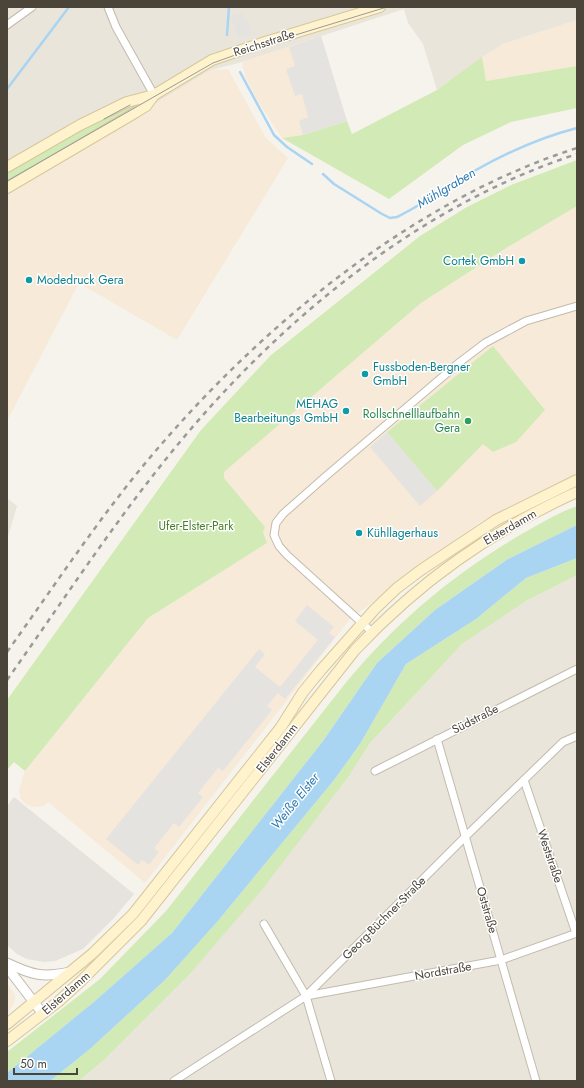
<svg xmlns="http://www.w3.org/2000/svg" width="584" height="1088" font-family="Jost,sans-serif">
  <style>
    .residential { fill: #eae5da }
    .commercial { fill: #f7ead8 }
    .industrial { fill: #e6e2dd }
    .green { fill: #d2eab5 }
    .parking { fill: #e5e3e0 }
    .water { fill: #a9d4f2 }
    .lines { fill: none; stroke-linecap: round; stroke-linejoin: round }
    .stream { stroke: #a9d4f2; stroke-width: 2.5 }
    .minor-casing { stroke: #c2bbae; stroke-width: 9 }
    .tertiary-casing { stroke: #c2bbae; stroke-width: 11 }
    .secondary-casing { stroke: #d6c79b; stroke-width: 12 }
    .minor { stroke: #fff; stroke-width: 7 }
    .tertiary { stroke: #fff; stroke-width: 9 }
    .secondary { stroke: #fff3cd; stroke-width: 10 }
    .tram { stroke: #9a9a9a; stroke-width: 1 }
    .rail { stroke: #9a9a9a; stroke-width: 2.5; stroke-dasharray: 5 5; stroke-linecap: butt }
    .culture-dot { fill: #0f9aa8; stroke: #fff; stroke-width: 1.5 }
    .leisure-dot { fill: #2e9e5b; stroke: #fff; stroke-width: 1.5 }
    .labels { text-anchor: middle; dominant-baseline: central; stroke-width: 3; stroke-linejoin: round; paint-order: stroke }
    .street-label { font-size: 12px; fill: #4b4439; stroke: #fff }
    .culture-label { font-size: 12px; fill: #0d838f; stroke: #fff; text-anchor: start }
    .leisure-label { font-size: 12px; fill: #27864d; stroke: #fff; text-anchor: end }
    .park-label { font-size: 12px; fill: #4a7f2a; stroke: #fff }
    .water-label { font-size: 13px; font-style: italic; fill: #2e7ab2; stroke: #fff }
  </style>
  <rect width="100%" height="100%" fill="#f6f3ec"/>
  <!-- residential -->
  <g class="residential">
    <polygon points="7,7 577,7 577,20 503,44 437,90 423,44 408,23 404,9 242,62 211,70 7,193"/>
    <polygon points="7,498 17,506 7,540"/>
    <polygon points="577,575 577,1081 79,1081 104,1060 189,975 305,833 349,776 370,743 462,644 526,601"/>
  </g>
  <!-- commercial -->
  <g class="commercial">
    <polygon points="577,20 577,66 486,81 482,57 503,44"/>
    <polygon points="321,36 347,121 303,135 282,138 257,100 247,80 242,66 243,65 242,62"/>
    <polygon points="228,69 266,138 288,158 177,340 79,283 7,421 7,193 211,70"/>
    <polygon points="577,206 577,475 480,522 350,619 145,883 48,802 43,806 34,807 27,805 21,799 19,790 25,771 148,618 267,543 263,532 265,527 224,478 224,472 421,303 503,250"/>
    <polygon points="7,983 15,995 15,1001 7,1015"/>
  </g>
  <!-- industrial -->
  <polygon class="industrial" points="14,797 134,894 113,919 83,949 55,961 44,962 27,959 17,954 7,945 7,806"/>
  <!-- green -->
  <g class="green">
    <polygon points="482,57 486,81 577,66 577,108 511,122 463,145 389,199 282,138 303,135 347,121 352,134 437,90"/>
    <polygon points="137,102 146,102 7,185 7,169 71,132"/>
    <polygon points="577,160 577,206 503,250 421,303 224,472 224,478 265,527 263,532 267,543 148,618 25,771 14,762 7,770 7,700 201,430 270,356 420,236 467,207 511,185"/>
    <polygon points="493,346 545,410 516,442 493,452 483,444 437,491 387,432"/>
    <path d="M577,506V525L508,559L435,610L377,663L323,741L172,933L95,1001L7,1073V1052L100,979L166,911L344,685C394,624 452,575 520,535C538,525 557,513 577,506Z"/>
    <polygon points="577,558 577,575 526,601 462,644 370,743 349,776 261,891 189,975 104,1060 79,1081 50,1081 90,1049 165,980 217,922 334,780 360,744 406,664 476,619 526,578"/>
  </g>
  <!-- parking -->
  <g class="parking">
    <polygon points="242,13 245,21 248,20 252,34 238,39 231,16"/>
    <polygon points="321,36 347,121 303,135 299,121 308,117 302,94 295,96 286,69 295,66 289,47"/>
    <polygon points="387,432 437,491 420,506 370,447"/>
    <polygon points="307,605 334,627 329,633 335,637 285,699 278,693 267,706 272,710 223,771 218,768 198,793 203,797 179,827 174,823 154,848 159,852 149,865 142,860 138,865 106,839 259,649 265,654 255,667 280,687 318,640 295,621"/>
  </g>
  <!-- water -->
  <polygon class="water" points="577,525 577,558 526,578 476,619 406,664 360,744 334,780 217,922 165,980 90,1049 50,1081 7,1081 7,1073 95,1001 172,933 323,741 377,663 435,610 508,559"/>
  <g class="lines">
    <!-- stream -->
    <g class="stream">
      <polyline points="227,35 229,7"/>
      <polyline points="240,72 274,135 287,147 312,164"/>
      <polyline points="7,89 69,7"/>
      <path d="M323,174L334,184L382,214L390,218L397,217C424,204 449,185 476,170C508,152 542,137 577,128"/>
    </g>
    <!-- minor casing -->
    <g class="minor-casing">
      <g id="minor">
        <polyline points="108,7 116,27 154,95"/>
        <polyline points="7,25 32,7"/>
        <polyline points="372,632 287,555 279,546 274,535 276,523 283,514 326,476 460,362 485,343 526,321 577,306"/>
        <polyline points="437,739 536,1081"/>
        <polyline points="375,771 577,669"/>
        <polyline points="524,780 576,933"/>
        <polyline points="264,924 306,996 331,1081"/>
        <polyline points="306,996 501,960 577,933"/>
        <polyline points="174,1081 306,996 466,836 563,742 577,736"/>
      </g>
    </g>
    <!-- tertiary casing -->
    <g class="tertiary-casing">
      <g id="tertiary">
        <path d="M7,963C32,975 43,978 70,972"/>
        <polyline points="7,967 43,1014"/>
      </g>
    </g>
    <!-- secondary casing -->
    <g class="secondary-casing">
      <g id="secondary">
        <polyline points="7,167 80,125 127,102 154,95 212,60 265,42 380,7"/>
        <polyline points="7,188 133,114 146,106 154,95"/>
        <polyline points="7,1024 92,954 133,914 281,727 303,692 321,670 375,609 397,588 421,570 496,520 577,480"/>
        <path d="M7,1041L59,1001L82,980L141,921L355,650C420,581 491,531 577,492"/>
      </g>
    </g>
    <!-- minor -->
    <use href="#minor" class="minor"/>
    <!-- tertiary -->
    <use href="#tertiary" class="tertiary"/>
    <!-- secondary -->
    <use href="#secondary" class="secondary"/>
    <!-- tram -->
    <g class="tram">
      <polyline points="104,119 130,105"/>
      <polyline points="7,181 213,63 266,44 387,7"/>
    </g>
    <!-- rail -->
    <g class="rail">
      <path d="M7,652C50,592 91,530 138,472C249,336 407,202 577,148"/>
      <path d="M7,680C58,608 107,533 162,464C269,329 412,208 577,154"/>
    </g>
  </g>
  <!-- markers -->
  <g class="culture-dot">
    <circle cx="522" cy="261" r="4"/>
    <circle cx="29" cy="280" r="4"/>
    <circle cx="365" cy="374" r="4"/>
    <circle cx="346" cy="411" r="4"/>
    <circle cx="359" cy="533" r="4"/>
  </g>
  <circle class="leisure-dot" cx="468" cy="421" r="4"/>
  <g class="labels">
    <!-- street labels -->
    <g class="street-label">
      <text transform="translate(264 43) rotate(-18)">Reichsstraße</text>
      <text transform="translate(510 527) rotate(-30)">Elsterdamm</text>
      <text transform="translate(475 719) rotate(-27)">Südstraße</text>
      <text transform="translate(277 748) rotate(-52)">Elsterdamm</text>
      <text transform="translate(550 856) rotate(71)">Weststraße</text>
      <text transform="translate(487 910) rotate(74)">Oststraße</text>
      <text transform="translate(384 918) rotate(-45)">Georg-Büchner-Straße</text>
      <text transform="translate(443 971) rotate(-10)">Nordstraße</text>
      <text transform="translate(66 993) rotate(-41)">Elsterdamm</text>
    </g>
    <!-- culture labels -->
    <g class="culture-label">
      <text x="514" y="261" text-anchor="end">Cortek GmbH</text>
      <text x="37" y="280">Modedruck Gera</text>
      <text x="373" y="367">Fussboden-Bergner<tspan x="373" dy="14">GmbH</tspan></text>
      <text x="338" y="404" text-anchor="end">MEHAG<tspan x="338" dy="14">Bearbeitungs GmbH</tspan></text>
      <text x="367" y="533">Kühllagerhaus</text>
    </g>
    <!-- leisure labels -->
    <g class="leisure-label">
      <text x="460" y="414">Rollschnelllaufbahn<tspan x="460" dy="14">Gera</tspan></text>
    </g>
    <!-- park labels -->
    <g class="park-label">
      <text x="196" y="526">Ufer-Elster-Park</text>
    </g>
    <!-- water labels -->
    <g class="water-label">
      <text transform="translate(446 188) rotate(-31)">Mühlgraben</text>
      <text transform="translate(295 801) rotate(-51)">Weiße Elster</text>
    </g>
  </g>
  <!-- border -->
  <rect width="584" height="1088" fill="none" stroke="#4b4439" stroke-width="16"/>
  <!-- scale -->
  <path d="M14 1068v6h63v-6" fill="none" stroke="#4b4439" stroke-width="2"/>
  <text x="20" y="1068" font-size="12" fill="#4b4439" stroke="#ffffff" stroke-width="3" paint-order="stroke">50 m</text>
</svg>
